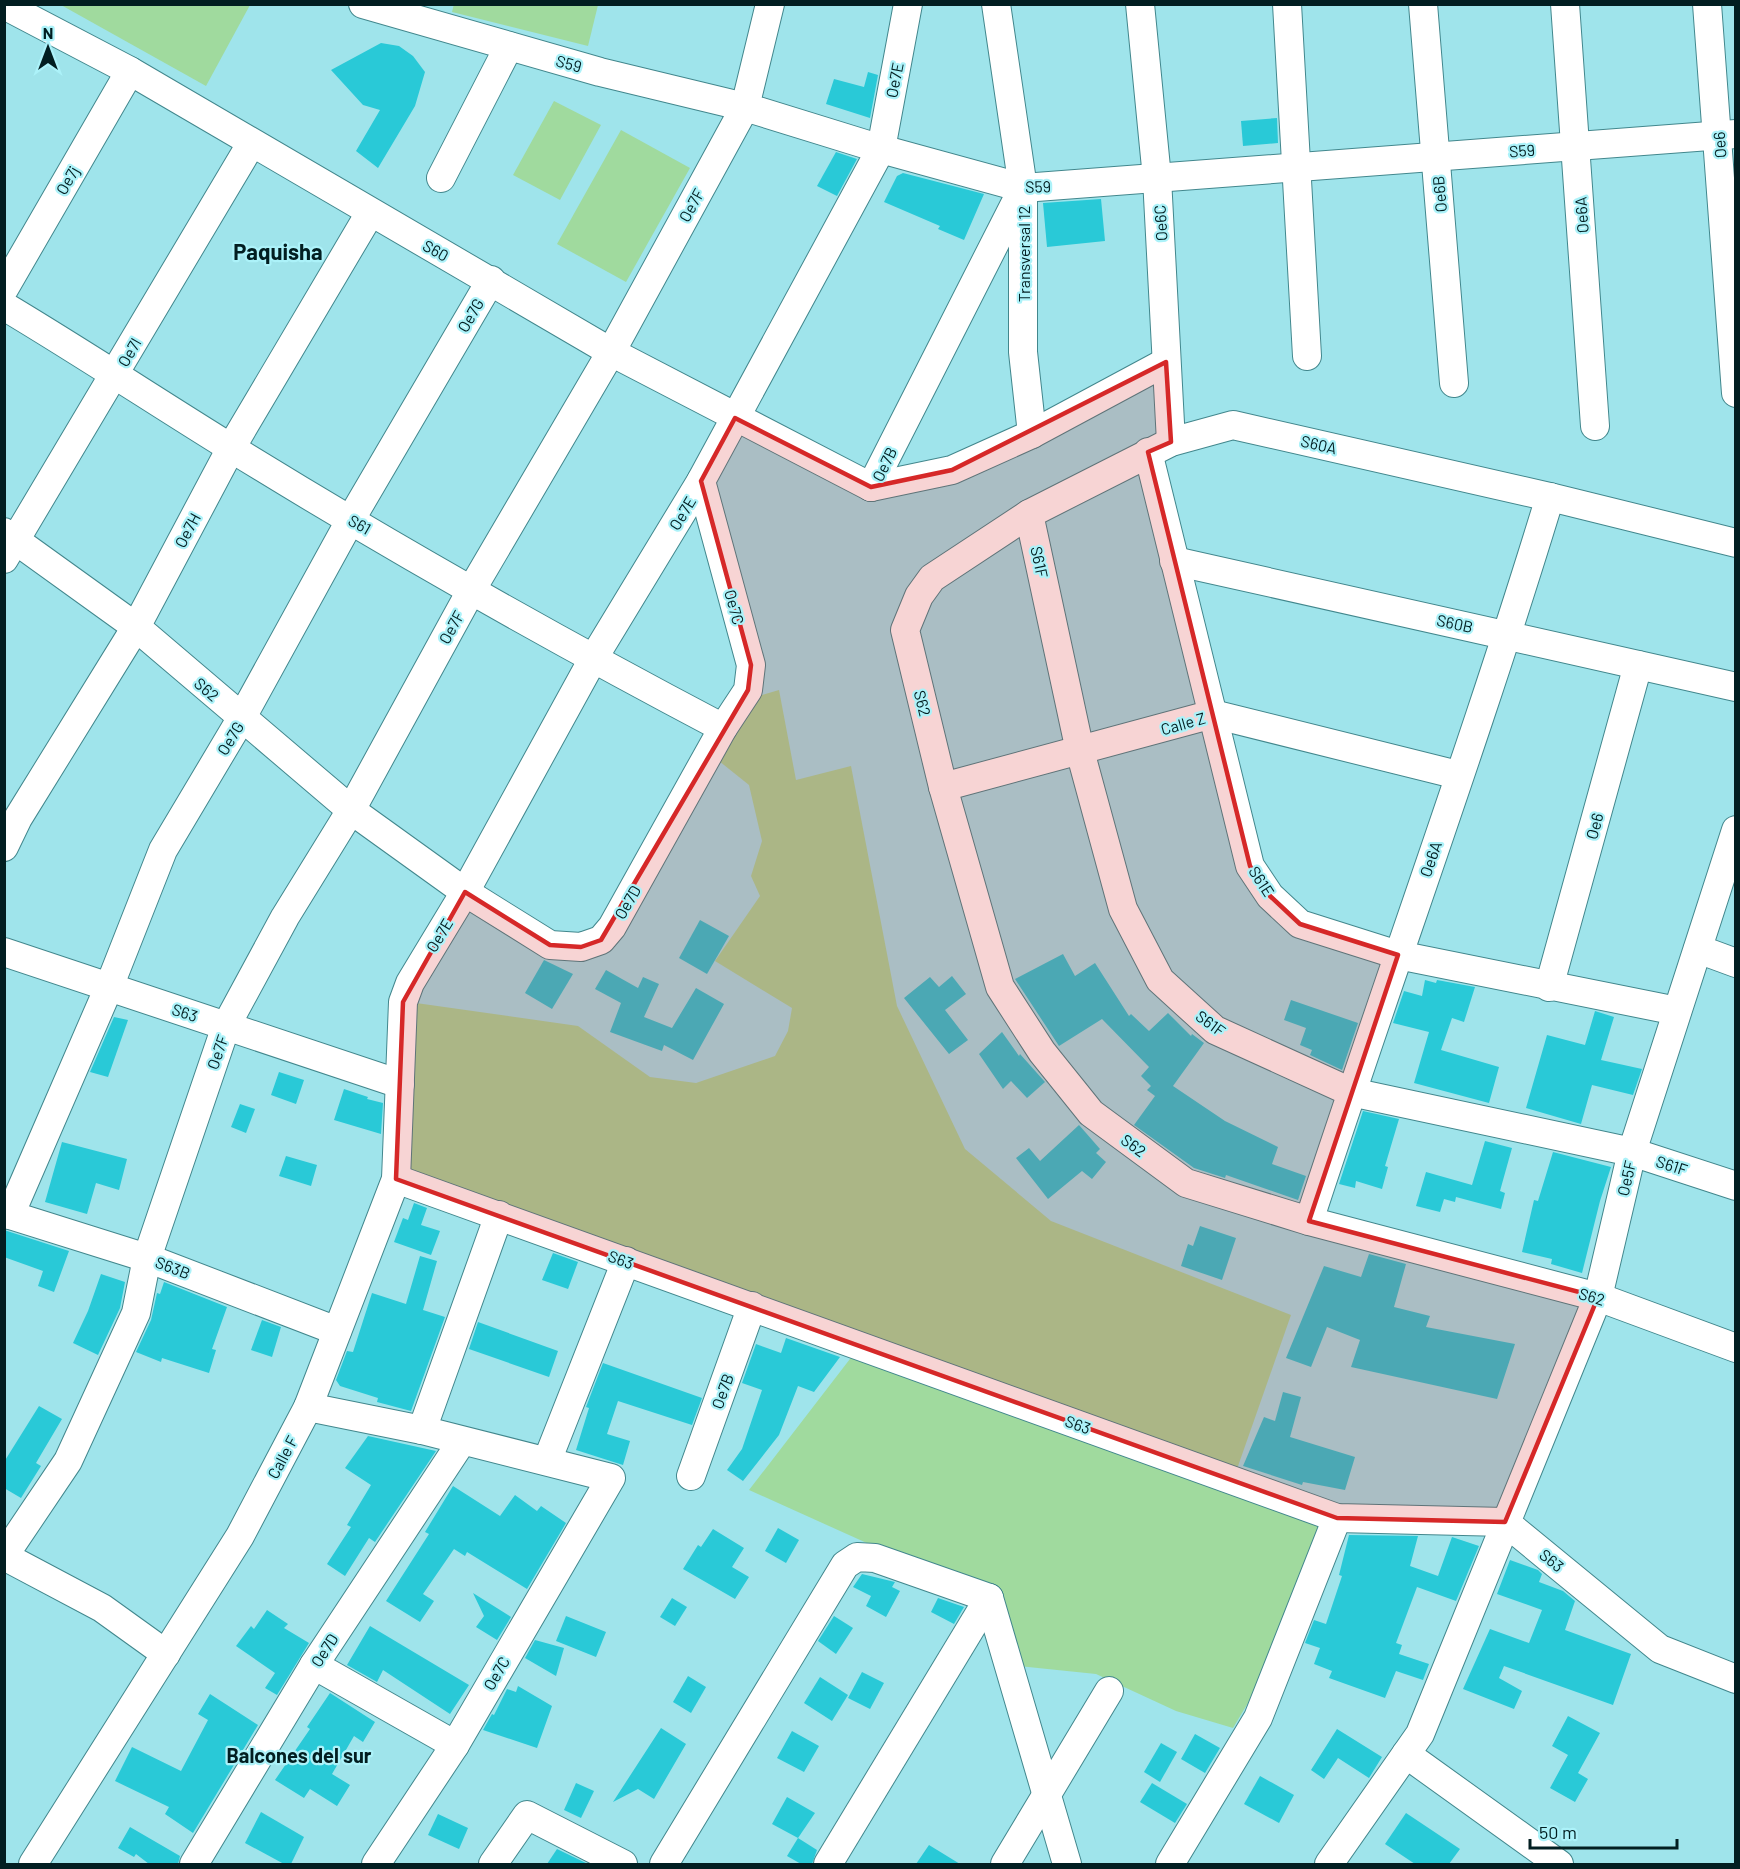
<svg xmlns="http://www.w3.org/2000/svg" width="1740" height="1869" font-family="Barlow,sans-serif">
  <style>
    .green { fill: #a0da9e }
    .building { fill: #29c9d7 }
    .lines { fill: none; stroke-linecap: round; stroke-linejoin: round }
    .minor-casing { stroke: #42878d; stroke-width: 30 }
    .minor { stroke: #fff; stroke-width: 28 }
    .marked { fill: #d62828; fill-opacity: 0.2; stroke: #d62828; stroke-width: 4.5; stroke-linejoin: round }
    .labels { text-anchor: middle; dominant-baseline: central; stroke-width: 4.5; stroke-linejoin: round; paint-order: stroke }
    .street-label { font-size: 16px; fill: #021e21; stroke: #acf2f9 }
    .quarter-label { font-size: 20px; font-weight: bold; fill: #021e21; stroke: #acf2f9 }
    .district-label { font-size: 22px; font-weight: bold; fill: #021e21; stroke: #acf2f9 }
  </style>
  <rect width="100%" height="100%" fill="#9fe4eb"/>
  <!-- green -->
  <g class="green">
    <polygon points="454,4 598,4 598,5 588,46 452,12"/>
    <polygon points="61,5 250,5 206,86"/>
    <polygon points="554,101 601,125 560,200 513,175"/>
    <polygon points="621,130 690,168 626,282 557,244"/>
    <polygon points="779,690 796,780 851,766 897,1006 965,1149 1051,1221 1291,1315 1237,1469 408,1169 416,1003 578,1026 650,1077 696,1083 775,1056 788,1031 792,1008 715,961 760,896 751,876 762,841 749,785 719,761 759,696"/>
    <polygon points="853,1355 1324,1524 1248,1703 1233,1728 1176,1711 1096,1674 1008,1665 989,1598 749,1490"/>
  </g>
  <!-- building -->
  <g class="building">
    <polygon points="381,43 399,46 413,56 425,72 415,106 378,168 356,151 380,110 363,105 331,70"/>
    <polygon points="868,72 878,75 870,118 826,104 834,79 864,87"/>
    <polygon points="1277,118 1278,143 1243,146 1241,121"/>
    <polygon points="836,152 857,159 837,196 817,186"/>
    <polygon points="903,173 984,194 964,240 938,229 940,226 884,202 897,176"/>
    <polygon points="1101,199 1105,241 1047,247 1043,203"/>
    <polygon points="700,920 729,936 707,974 679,958"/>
    <polygon points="1063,954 1075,976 1095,963 1129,1016 1131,1014 1149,1031 1168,1013 1191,1036 1192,1034 1204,1043 1173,1086 1225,1121 1278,1147 1272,1164 1306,1176 1298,1200 1226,1175 1225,1178 1194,1168 1134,1125 1155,1096 1147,1090 1151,1086 1141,1076 1149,1067 1102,1019 1059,1046 1015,979"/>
    <polygon points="544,960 573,974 552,1009 525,993"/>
    <polygon points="606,970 638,988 643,977 659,984 644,1017 672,1028 696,988 724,1004 693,1060 664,1045 662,1051 610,1032 621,1003 595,989"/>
    <polygon points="952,976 966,994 945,1010 968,1040 949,1054 904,998 930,977 939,987"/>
    <polygon points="1425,980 1436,983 1437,980 1475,987 1464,1022 1452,1018 1441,1050 1499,1067 1489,1103 1414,1083 1429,1032 1393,1023 1404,991 1422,996"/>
    <polygon points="1291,1000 1358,1023 1342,1070 1310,1055 1312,1050 1300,1045 1306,1028 1284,1020"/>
    <polygon points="1595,1011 1614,1017 1601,1060 1642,1069 1633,1095 1592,1085 1581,1124 1526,1108 1547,1035 1585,1045"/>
    <polygon points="114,1017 128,1020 108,1077 90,1072"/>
    <polygon points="1002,1032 1019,1056 1020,1054 1045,1082 1027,1098 1011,1081 1003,1089 979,1054"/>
    <polygon points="279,1072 304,1080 296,1104 271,1095"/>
    <polygon points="344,1089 368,1097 367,1099 383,1103 381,1134 334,1120"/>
    <polygon points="240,1104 255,1109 246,1133 231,1127"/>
    <polygon points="1363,1111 1399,1119 1385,1166 1388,1167 1382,1189 1356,1181 1355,1188 1339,1184"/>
    <polygon points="1079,1125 1100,1149 1096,1153 1106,1162 1092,1179 1082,1171 1048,1199 1016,1158 1029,1148 1040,1161"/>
    <polygon points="1485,1141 1512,1148 1500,1191 1505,1193 1501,1209 1456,1197 1455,1202 1444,1199 1440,1212 1416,1206 1426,1172 1472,1185"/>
    <polygon points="62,1142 127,1159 119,1190 96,1183 87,1214 45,1202"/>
    <polygon points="1553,1152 1611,1167 1600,1201 1582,1273 1551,1264 1552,1259 1522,1252 1534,1200 1538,1201"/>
    <polygon points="286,1156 317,1165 311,1186 279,1176"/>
    <polygon points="414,1203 427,1208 421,1225 440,1231 431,1255 394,1242 403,1218 408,1220"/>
    <polygon points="1200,1226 1236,1238 1222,1280 1181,1266 1188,1244 1193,1246"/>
    <polygon points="4,1230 69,1251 54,1292 38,1286 43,1271 4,1257"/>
    <polygon points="553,1253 578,1262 568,1289 542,1280"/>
    <polygon points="1369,1254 1406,1264 1394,1307 1430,1316 1426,1327 1515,1344 1497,1399 1351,1367 1360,1340 1327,1327 1311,1367 1286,1358 1324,1266 1361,1277"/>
    <polygon points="420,1256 437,1261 423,1310 445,1317 411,1411 377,1402 378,1398 340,1386 336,1380 347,1351 353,1352 372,1293 406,1304"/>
    <polygon points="101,1274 125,1282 120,1308 98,1355 73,1343 88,1311"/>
    <polygon points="164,1282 227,1307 212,1349 216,1350 209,1373 162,1358 161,1362 136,1352 151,1320 157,1293 160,1294"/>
    <polygon points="262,1320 281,1327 272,1357 251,1350"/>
    <polygon points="478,1322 558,1351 549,1377 469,1349"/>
    <polygon points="786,1338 840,1357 814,1392 798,1386 779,1435 743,1481 727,1470 742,1449 762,1390 742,1383 756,1344 781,1353"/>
    <polygon points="603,1363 702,1398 692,1425 618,1401 607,1434 630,1441 623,1465 576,1450 589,1408 586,1407"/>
    <polygon points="1283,1392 1301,1397 1290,1437 1355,1457 1345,1490 1303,1482 1302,1485 1243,1466 1264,1417 1275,1421"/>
    <polygon points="39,1406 62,1419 36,1463 41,1466 21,1498 4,1488 4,1462"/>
    <polygon points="368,1436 436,1451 375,1542 369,1538 345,1576 327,1564 351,1527 347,1525 371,1485 345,1468"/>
    <polygon points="453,1486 500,1516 515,1495 537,1511 541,1506 566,1523 527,1589 467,1552 465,1556 454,1549 423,1594 434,1601 420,1622 386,1601 429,1534 425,1532"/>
    <polygon points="778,1528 799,1540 786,1563 765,1551"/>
    <polygon points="713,1529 744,1548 732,1567 749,1577 735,1599 683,1569 698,1545 701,1547"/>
    <polygon points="1349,1535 1418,1536 1410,1566 1438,1576 1452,1537 1479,1546 1456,1601 1417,1587 1396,1643 1402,1645 1399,1654 1429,1664 1423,1680 1396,1671 1385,1698 1329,1678 1332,1671 1314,1664 1320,1648 1305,1643 1314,1620 1326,1624 1342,1576 1339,1575"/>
    <polygon points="1510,1560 1538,1570 1542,1574 1539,1582 1563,1591 1575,1601 1565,1630 1631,1654 1613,1705 1504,1666 1499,1678 1522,1691 1514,1709 1463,1689 1490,1629 1529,1643 1542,1610 1497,1594"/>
    <polygon points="862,1574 895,1582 892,1587 900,1591 886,1617 866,1606 871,1596 853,1587"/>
    <polygon points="473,1593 511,1617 497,1640 476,1627 484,1616"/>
    <polygon points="672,1598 687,1607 675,1626 660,1617"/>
    <polygon points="938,1598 964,1607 954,1624 931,1612"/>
    <polygon points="267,1610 288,1624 284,1628 309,1643 277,1695 265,1688 275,1673 236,1646 251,1626 254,1629"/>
    <polygon points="566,1616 606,1632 596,1657 556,1641"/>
    <polygon points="834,1616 853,1628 836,1654 818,1641"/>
    <polygon points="370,1626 469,1685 450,1714 383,1670 377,1682 347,1665"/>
    <polygon points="535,1640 564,1648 556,1676 525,1658"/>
    <polygon points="862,1672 884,1683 870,1709 848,1698"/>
    <polygon points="688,1676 706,1687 691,1713 673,1702"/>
    <polygon points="820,1677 848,1695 832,1721 804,1703"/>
    <polygon points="518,1686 552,1706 537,1748 483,1730 492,1714 494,1715 507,1689 516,1692"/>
    <polygon points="330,1693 375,1722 363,1742 354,1736 332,1774 350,1785 337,1806 310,1789 304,1798 275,1780 310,1729 307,1727"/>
    <polygon points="210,1694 258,1725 193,1833 165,1814 169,1807 115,1781 132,1747 181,1771 208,1720 198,1714"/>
    <polygon points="1568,1716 1600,1733 1578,1773 1588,1779 1575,1802 1550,1788 1568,1755 1552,1746"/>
    <polygon points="661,1728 686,1744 654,1799 638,1789 613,1802"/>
    <polygon points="1337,1729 1382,1757 1369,1778 1338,1758 1324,1779 1311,1770"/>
    <polygon points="792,1731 819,1746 804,1772 777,1758"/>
    <polygon points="1195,1734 1220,1748 1205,1773 1181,1759"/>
    <polygon points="1161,1743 1177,1752 1160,1782 1144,1772"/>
    <polygon points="1260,1776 1294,1795 1279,1823 1244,1804"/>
    <polygon points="576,1783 594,1791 581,1818 564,1810"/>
    <polygon points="1152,1783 1187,1804 1175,1823 1140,1802"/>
    <polygon points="787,1797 815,1813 798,1838 772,1824"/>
    <polygon points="261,1812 304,1837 291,1864 284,1864 245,1843"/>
    <polygon points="1406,1813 1460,1849 1449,1864 1415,1864 1385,1844"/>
    <polygon points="438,1814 468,1828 459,1849 428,1835"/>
    <polygon points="130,1827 180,1856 178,1864 149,1864 136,1854 134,1857 118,1848"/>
    <polygon points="798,1838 817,1850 812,1864 801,1864 787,1856"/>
    <polygon points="929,1845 960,1864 916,1864"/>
    <polygon points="557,1849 588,1864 547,1864"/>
  </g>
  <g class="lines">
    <!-- minor casing -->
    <g class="minor-casing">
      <g id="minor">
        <polyline points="363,4 600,72 745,107 881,149 1023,188 1736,134"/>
        <polyline points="996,4 1023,188 1023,352 1032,434"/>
        <polyline points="1140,4 1157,178 1171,442"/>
        <polyline points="1287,4 1307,356"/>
        <polyline points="1423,4 1454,383"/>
        <polyline points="1565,4 1595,426"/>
        <polyline points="1707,4 1736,393"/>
        <polyline points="4,5 130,71 611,352 871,487"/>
        <polyline points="441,178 509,46"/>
        <polyline points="4,289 130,71"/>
        <path d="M4,306C81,352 155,401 231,448C391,547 556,640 723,728"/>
        <polyline points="1148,452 1250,866 1270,896 1300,924 1398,955 1677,1011"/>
        <polyline points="871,487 1021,192"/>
        <polyline points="871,487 952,470 1032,434 1166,362"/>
        <polyline points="1029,514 1080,751 1123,909 1160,980 1215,1030 1351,1092 1632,1152 1736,1186"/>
        <polyline points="4,532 136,627 351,810 465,892 550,945 581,947 601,940 612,927 723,728 748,690 751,665 701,481"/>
        <polyline points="1736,543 1550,497 1233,425 1171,442 1029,514 932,578 919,596 905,630 943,787 1000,987 1042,1052 1091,1113 1186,1183 1309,1221 1598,1297 1736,1348"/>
        <polyline points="4,559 251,144"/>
        <polyline points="1174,561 1736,687"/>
        <polyline points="943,787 1213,714 1458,775"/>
        <polyline points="4,847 18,818 136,627 231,448 370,213"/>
        <polyline points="1698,949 1736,963"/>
        <polyline points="4,952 400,1084"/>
        <polyline points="1549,987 1638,665"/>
        <polyline points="396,1179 1337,1518 1505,1522 1660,1649 1736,1679"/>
        <polyline points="4,1213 147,1258 337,1331"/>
        <polyline points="10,1215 109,987 163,850 241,719 351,519 491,280"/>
        <path d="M1309,1221C1388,979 1476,740 1550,497"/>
        <polyline points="308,1407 422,1430 611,1478 455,1745 376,1864"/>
        <polyline points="422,1430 499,1215"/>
        <polyline points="547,1461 626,1261"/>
        <polyline points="691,1476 752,1306"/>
        <polyline points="4,1556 68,1461 136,1313 147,1258 226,1026 285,917 351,810 472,589 611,352 745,107 770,4"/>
        <polyline points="4,1556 102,1608 166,1654"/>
        <polyline points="989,1598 1067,1864"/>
        <polyline points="314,1665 455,1745"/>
        <polyline points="1406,1754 1559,1864"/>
        <polyline points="33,1864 240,1536 308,1407 396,1179 403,1002 410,983 465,892 593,659 701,481 881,149 908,4"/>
        <polyline points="194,1864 314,1665 462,1441"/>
        <polyline points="493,1864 527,1815 623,1864"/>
        <polyline points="664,1864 845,1565 857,1557 875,1558 989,1598"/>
        <polyline points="828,1864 989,1598"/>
        <polyline points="1005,1864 1109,1691"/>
        <polyline points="1170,1864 1258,1718 1337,1518"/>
        <polyline points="1329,1864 1420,1734 1598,1297 1632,1152 1736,830"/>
      </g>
    </g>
    <!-- minor -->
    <use href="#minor" class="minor"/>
  </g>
  <!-- marked area -->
  <path class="marked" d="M1166,362L1171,442L1148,452L1250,866L1270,896L1300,924L1398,955L1309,1221L1598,1297L1505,1522L1337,1518L396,1179L403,1002L465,892L550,945L581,947L601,940L748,690L751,665L701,481L735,418L871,487L952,470Z"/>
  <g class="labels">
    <!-- street labels -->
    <g class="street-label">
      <text transform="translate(569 63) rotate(16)">S59</text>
      <text transform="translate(894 80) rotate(-79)">Oe7E</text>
      <text transform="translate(1719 145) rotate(-94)">Oe6</text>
      <text transform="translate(1522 150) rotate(-4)">S59</text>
      <text transform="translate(67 180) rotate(-60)">Oe7j</text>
      <text transform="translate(1038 186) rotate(-1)">S59</text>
      <text transform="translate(1439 194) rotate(-95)">Oe6B</text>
      <text transform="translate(691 205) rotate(-61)">Oe7F</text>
      <text transform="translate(1581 215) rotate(-94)">Oe6A</text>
      <text transform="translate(1160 223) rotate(-93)">Oe6C</text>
      <text transform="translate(436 250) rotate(29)">S60</text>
      <text transform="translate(1023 254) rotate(-90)">Transversal 12</text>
      <text transform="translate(470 315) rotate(-60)">Oe7G</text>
      <text transform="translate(129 352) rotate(-60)">Oe7I</text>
      <text transform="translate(1319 444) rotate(13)">S60A</text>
      <text transform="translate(884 464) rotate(-64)">Oe7B</text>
      <text transform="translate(682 513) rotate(-59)">Oe7E</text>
      <text transform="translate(360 524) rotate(30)">S61</text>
      <text transform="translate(187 530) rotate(-62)">Oe7H</text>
      <text transform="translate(1040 562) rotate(78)">S61F</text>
      <text transform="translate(735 607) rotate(75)">Oe7C</text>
      <text transform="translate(1455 623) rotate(12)">S60B</text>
      <text transform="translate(451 627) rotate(-61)">Oe7F</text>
      <text transform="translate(207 689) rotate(41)">S62</text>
      <text transform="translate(923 703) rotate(76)">S62</text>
      <text transform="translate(1183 723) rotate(-16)">Calle Z</text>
      <text transform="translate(230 738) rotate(-59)">Oe7G</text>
      <text transform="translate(1594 826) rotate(-75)">Oe6</text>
      <text transform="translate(1430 859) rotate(-71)">Oe6A</text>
      <text transform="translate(1262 881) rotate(57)">S61E</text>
      <text transform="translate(627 902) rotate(-60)">Oe7D</text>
      <text transform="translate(439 935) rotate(-59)">Oe7E</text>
      <text transform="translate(185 1012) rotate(18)">S63</text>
      <text transform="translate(1211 1023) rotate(36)">S61F</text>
      <text transform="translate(217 1052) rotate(-71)">Oe7F</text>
      <text transform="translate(1134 1145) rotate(36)">S62</text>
      <text transform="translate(1672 1165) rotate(18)">S61F</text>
      <text transform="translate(1626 1178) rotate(-77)">Oe5F</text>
      <text transform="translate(621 1259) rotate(20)">S63</text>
      <text transform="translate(173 1267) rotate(21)">S63B</text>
      <text transform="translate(1592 1296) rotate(17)">S62</text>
      <text transform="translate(722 1391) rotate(-70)">Oe7B</text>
      <text transform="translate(1078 1424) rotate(20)">S63</text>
      <text transform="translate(282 1457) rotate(-62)">Calle F</text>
      <text transform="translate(1552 1560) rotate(39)">S63</text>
      <text transform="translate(324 1650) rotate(-57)">Oe7D</text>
      <text transform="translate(496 1673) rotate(-60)">Oe7C</text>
    </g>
    <!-- quarter labels -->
    <g class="quarter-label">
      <text x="299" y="1755">Balcones del sur</text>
    </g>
    <!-- district labels -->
    <g class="district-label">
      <text x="278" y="251">Paquisha</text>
    </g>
  </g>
  <!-- border -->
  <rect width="1740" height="1869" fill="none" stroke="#021e21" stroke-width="12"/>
  <!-- north arrow -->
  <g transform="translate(48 48)" stroke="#acf2f9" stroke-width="4.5" paint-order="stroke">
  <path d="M0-4.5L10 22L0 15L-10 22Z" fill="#021e21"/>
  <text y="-9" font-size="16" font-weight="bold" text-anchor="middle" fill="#021e21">N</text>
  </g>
  <!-- scale -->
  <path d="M1530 1839v9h147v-9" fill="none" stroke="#021e21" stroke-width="3"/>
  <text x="1539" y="1839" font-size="18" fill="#021e21" stroke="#acf2f9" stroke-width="4.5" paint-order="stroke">50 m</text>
</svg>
